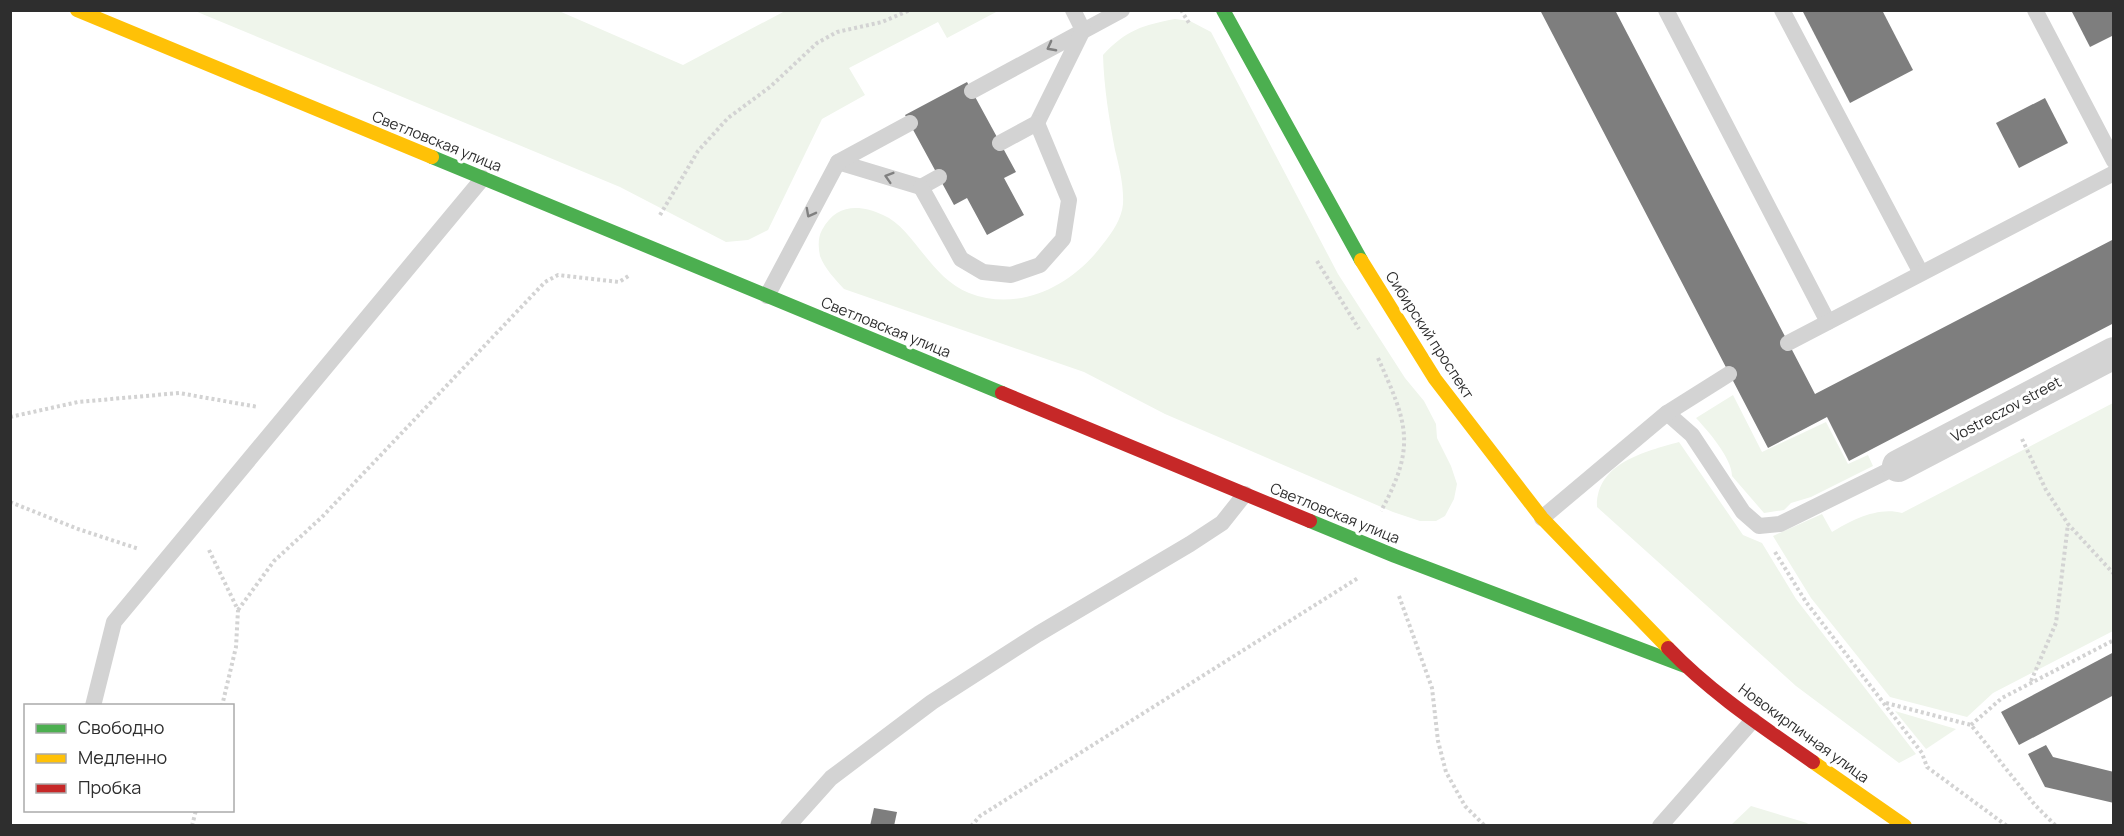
<svg xmlns="http://www.w3.org/2000/svg" width="2124" height="836" font-family="Manrope,sans-serif">
  <style>
    .green { fill: #eff5eb }
    .building { fill: #7e7e7e }
    .lines { fill: none; stroke-linecap: round; stroke-linejoin: round }
    .path { stroke: #d3d3d3; stroke-width: 4; stroke-dasharray: 3 3; stroke-linecap: butt }
    .lane { stroke: #d3d3d3; stroke-width: 16 }
    .street { stroke: #d3d3d3; stroke-width: 32 }
    .fast { stroke: #4caf50; stroke-width: 14 }
    .slow { stroke: #ffc107; stroke-width: 14 }
    .jam { stroke: #c62828; stroke-width: 14 }
    .oneway { stroke: #808080 }
    .labels { text-anchor: middle; dominant-baseline: central; stroke-width: 6; stroke-linejoin: round; paint-order: stroke }
    .street-label { font-size: 15px; fill: #2e2e2e; stroke: #fff }
  </style>
  <rect width="100%" height="100%" fill="#fff"/>
  <!-- green -->
  <g class="green">
    <polygon points="195,11 559,11 683,65 785,11 998,11 947,38 938,22 849,68 865,95 822,119 768,230 748,240 726,242 620,187"/>
    <path d="M1175,19L1190,21L1211,32L1338,274L1405,378L1424,401L1436,424L1437,438L1451,466L1457,484L1454,499L1445,516L1436,521H1420L1393,512L1165,414L1084,372L844,289C835,279 825,269 820,256C818,247 818,237 822,230C836,204 859,204 883,215C914,228 929,277 969,293C1020,313 1073,285 1103,244C1112,233 1122,218 1123,204C1124,186 1119,166 1115,150C1109,118 1104,88 1103,55C1126,30 1143,25 1175,19Z"/>
    <path d="M1733,395L1762,452L1826,422L1848,464L1868,455L1873,466L1811,497L1791,503L1784,510L1764,513L1732,476C1732,458 1708,431 1696,418Z"/>
    <path d="M2113,403V631L1993,693L1967,717L1890,697L1811,598L1773,536L1822,514L1832,532C1851,520 1879,506 1902,513Z"/>
    <path d="M1679,442L1743,535L1762,543L1796,599L1916,754L1899,763L1796,686L1597,507C1596,463 1644,452 1679,442Z"/>
    <polygon points="1895,711 1956,729 1926,749"/>
    <polygon points="1751,806 1807,823 1809,825 1731,825"/>
  </g>
  <!-- building -->
  <g class="building">
    <polygon points="1540,10 1615,10 1815,394 2114,239 2114,323 1849,461 1827,417 1768,448"/>
    <polygon points="1802,10 1882,10 1913,70 1850,103"/>
    <polygon points="2071,10 2114,10 2114,35 2090,47"/>
    <polygon points="967,82 1016,172 1004,178 1024,215 987,235 967,198 954,205 905,115"/>
    <polygon points="2045,98 2068,143 2019,168 1996,123"/>
    <polygon points="2114,652 2114,695 2019,745 2001,712"/>
    <polygon points="2046,745 2053,757 2114,772 2114,803 2045,787 2028,754"/>
    <polygon points="874,808 897,812 894,826 870,826"/>
  </g>
  <g class="lines">
    <!-- path -->
    <g class="path">
      <polyline points="1181,10 1189,23"/>
      <polyline points="660,215 698,151 728,118 770,87 817,43 837,32 882,22 910,10"/>
      <polyline points="1317,261 1359,329"/>
      <path d="M1378,358C1407,423 1417,445 1381,511"/>
      <polyline points="10,417 78,402 179,393 258,407"/>
      <polyline points="2022,439 2046,490 2068,524 2114,574"/>
      <polyline points="10,502 78,529 139,549"/>
      <polyline points="209,550 238,610 236,647 222,706"/>
      <polyline points="1775,552 1806,602 1922,753 1927,767 2007,826"/>
      <polyline points="1399,596 1432,688 1438,741 1446,772 1465,806 1485,826"/>
      <polyline points="238,610 274,561 322,517 545,282 558,275 619,282 630,275"/>
      <polyline points="2031,681 2056,623 2068,524"/>
      <polyline points="1886,703 1971,725 2035,805 2056,826"/>
      <polyline points="1971,725 2002,698 2114,640"/>
      <polyline points="192,826 196,810"/>
      <polyline points="971,826 980,816 1358,578"/>
    </g>
    <!-- lane -->
    <g class="lane">
      <polyline points="1666,10 1828,322"/>
      <polyline points="1782,10 1921,273"/>
      <polyline points="2035,10 2114,161"/>
      <polyline points="972,91 1122,10"/>
      <polyline points="1000,143 1037,123 1083,30 1073,10"/>
      <polyline points="838,162 921,187 939,177"/>
      <polyline points="921,187 961,259 983,272 1011,275 1040,265 1063,239 1069,200 1037,123"/>
      <polyline points="767,296 838,162 910,123"/>
      <polyline points="1788,343 2114,173"/>
      <polyline points="1667,413 1692,435 1743,512 1759,526 1780,524 1898,466"/>
      <polyline points="1542,518 1667,413 1729,374"/>
      <polyline points="93,706 114,622 483,178"/>
      <polyline points="788,826 831,778 932,702 1038,634 1190,544 1222,523 1245,494"/>
      <polyline points="1660,826 1753,720"/>
    </g>
    <!-- street -->
    <polyline class="street" points="1898,466 2114,353"/>
    <!-- fast -->
    <g class="fast">
      <polyline points="1223,10 1361,260"/>
      <polyline points="432,157 1002,393"/>
      <polyline points="1310,521 1395,556 1685,666"/>
    </g>
    <!-- slow -->
    <g class="slow">
      <polyline points="77,10 432,157"/>
      <polyline points="1361,260 1435,379 1542,518 1668,648"/>
      <polyline points="1813,762 1905,826"/>
    </g>
    <!-- jam -->
    <g class="jam">
      <polyline points="1002,393 1310,521"/>
      <path d="M1668,648C1710,692 1763,727 1813,762"/>
    </g>
  </g>
  <!-- one-way arrows -->
  <defs><path id="oneway-chevron" d="M-2-3.5L2.5 0L-2 3.5" fill="none" stroke-width="1.6" stroke-linecap="round" stroke-linejoin="round" transform="scale(1.5)"/></defs>
  <g class="oneway">
    <use href="#oneway-chevron" transform="translate(1051 47) rotate(152)"/>
    <use href="#oneway-chevron" transform="translate(889 177) rotate(-163)"/>
    <use href="#oneway-chevron" transform="translate(810 213) rotate(118)"/>
  </g>
  <g class="labels">
    <!-- street labels -->
    <g class="street-label">
      <text transform="translate(437 141) rotate(22)">Светловская улица</text>
      <text transform="translate(886 327) rotate(22)">Светловская улица</text>
      <text transform="translate(1430 335) rotate(57)">Сибирский проспект</text>
      <text transform="translate(2006 409) rotate(-28)">Vostreczov street</text>
      <text transform="translate(1335 513) rotate(22)">Светловская улица</text>
      <text transform="translate(1804 733) rotate(36)">Новокирпичная улица</text>
    </g>
  </g>
  <!-- border -->
  <rect width="2124" height="836" fill="none" stroke="#2e2e2e" stroke-width="24"/>
  <!-- legend -->
  <rect x="24" y="704" width="210" height="108" fill="#ffffff" stroke="#ababab" stroke-width="1.5"/>
  <rect x="36" y="724" width="30" height="9" fill="#4caf50" stroke="#ababab" stroke-width="1.5"/>
  <text x="78" y="734" font-size="18" fill="#2e2e2e">Свободно</text>
  <rect x="36" y="754" width="30" height="9" fill="#ffc107" stroke="#ababab" stroke-width="1.5"/>
  <text x="78" y="764" font-size="18" fill="#2e2e2e">Медленно</text>
  <rect x="36" y="784" width="30" height="9" fill="#c62828" stroke="#ababab" stroke-width="1.5"/>
  <text x="78" y="794" font-size="18" fill="#2e2e2e">Пробка</text>
</svg>
